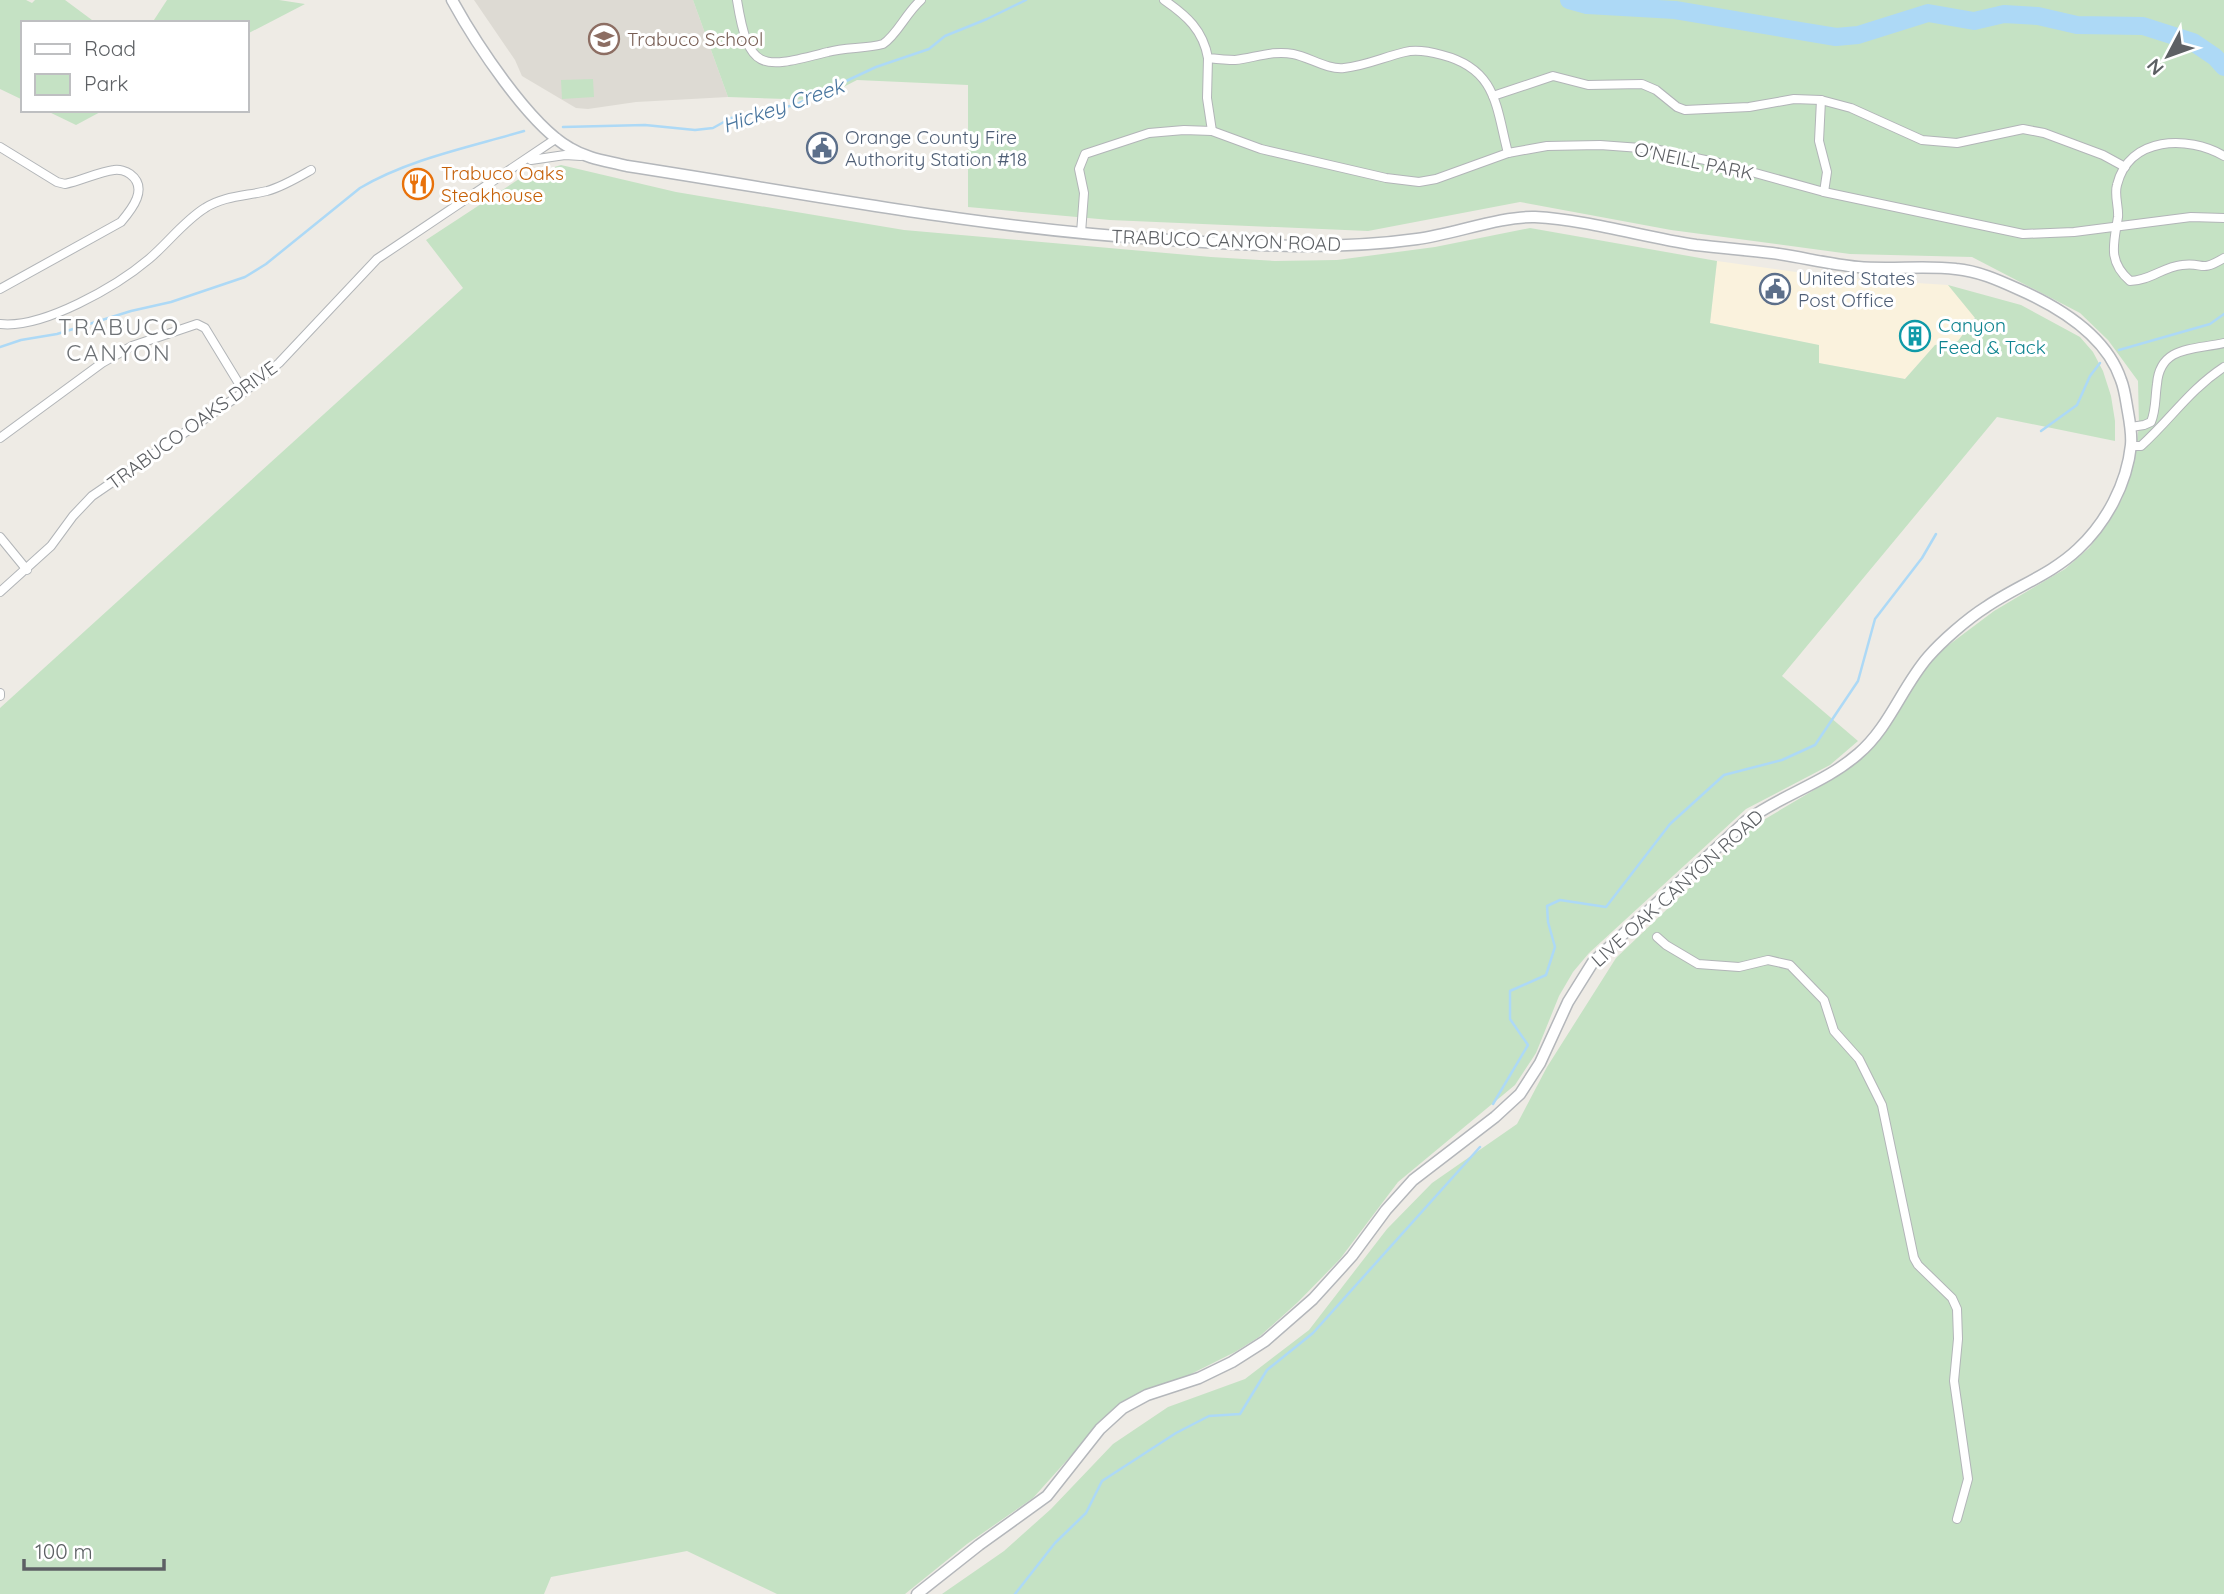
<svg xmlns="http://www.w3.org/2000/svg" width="2224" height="1594" font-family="Quicksand,sans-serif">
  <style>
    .commercial { fill: #faf2dd }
    .education { fill: #dddad3 }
    .green { fill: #c5e2c4 }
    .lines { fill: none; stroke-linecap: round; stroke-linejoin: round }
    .stream { stroke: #add9f6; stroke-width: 2.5 }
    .river { stroke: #add9f6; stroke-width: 18 }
    .minor-casing { stroke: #b2b5b8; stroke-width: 10 }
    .secondary-casing { stroke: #b4b7bb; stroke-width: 13 }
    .minor { stroke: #fff; stroke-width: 8 }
    .secondary { stroke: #fff; stroke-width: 10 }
    .labels { text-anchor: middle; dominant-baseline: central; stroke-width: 6; stroke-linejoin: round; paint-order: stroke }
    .education-label { font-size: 19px; fill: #785e54; stroke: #fff; text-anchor: start }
    .service-label { font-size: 19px; fill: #4e5e75; stroke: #fff; text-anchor: start }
    .street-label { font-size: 19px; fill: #5d6064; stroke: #fff }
    .food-label { font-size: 19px; fill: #c56008; stroke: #fff; text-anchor: start }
    .culture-label { font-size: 19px; fill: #0d838f; stroke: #fff; text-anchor: start }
    .water-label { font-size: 21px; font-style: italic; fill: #48759e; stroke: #fff }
    .quarter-label { font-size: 23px; letter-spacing: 2px; fill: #6e7276; stroke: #fff }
  </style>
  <rect width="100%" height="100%" fill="#eeebe5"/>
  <!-- commercial -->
  <polygon class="commercial" points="1717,261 1839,278 1948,285 1975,317 1958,341 1935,345 1905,379 1818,363 1818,345 1710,323"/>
  <!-- education -->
  <polygon class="education" points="474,0 693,0 728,97 636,102 588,109 576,108 522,76 515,60"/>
  <!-- green -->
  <g class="green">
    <polygon points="0,0 26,0 32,3 35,0 65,0 96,23 23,23 23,100 0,89"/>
    <polygon points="167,0 279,0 305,4 247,34 247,23 152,23"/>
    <polygon points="693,0 2224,0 2224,1594 942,1594 1004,1551 1051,1509 1113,1444 1168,1407 1245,1379 1309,1330 1387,1229 1432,1183 1517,1124 1547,1067 1616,958 1755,825 1841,774 1886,731 1927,665 1942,650 1994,611 2065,569 2089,548 2109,522 2122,499 2133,467 2139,426 2138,381 2108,340 2080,313 1972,257 1850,254 1671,230 1520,202 1368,231 1110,220 968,207 968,85 857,80 818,100 728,97"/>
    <polygon points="593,79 594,97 562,99 561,80"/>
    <polygon points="45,110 104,110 76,125"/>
    <polygon points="561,165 676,192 904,230 1211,257 1275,261 1337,260 1435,247 1530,228 1717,261 1710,323 1819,345 1819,363 1905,379 1935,345 1958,341 1975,318 1948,285 2021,305 2080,337 2093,352 2103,371 2111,396 2115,421 2115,441 1997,417 1782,676 1858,741 1830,765 1746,809 1589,953 1573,972 1559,996 1536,1053 1515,1085 1398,1182 1340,1259 1298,1302 1259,1337 1235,1352 1185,1377 1146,1390 1103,1420 1033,1498 967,1544 905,1594 777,1594 687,1551 551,1577 544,1594 0,1594 0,708 463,288 426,240 522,177"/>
  </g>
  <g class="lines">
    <!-- stream -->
    <g class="stream">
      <polyline points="563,127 645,125 695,130 713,128 731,118 795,105 876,67 929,49 945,36 987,19 1026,0"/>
      <path d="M0,347L21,340L57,334L131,311L171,302L245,277L266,264L360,188C409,159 470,147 524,131"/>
      <polyline points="2119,350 2210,324 2224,314"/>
      <polyline points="2041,431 2077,405 2090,376 2100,363"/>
      <polyline points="1493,1104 1528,1045 1510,1019 1510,991 1546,975 1555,947 1548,922 1547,906 1560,900 1606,907 1670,824 1724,775 1782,760 1815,745 1858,681 1875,619 1922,558 1936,534"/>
      <polyline points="1015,1594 1055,1543 1086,1513 1102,1481 1176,1433 1209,1416 1240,1414 1267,1370 1313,1333 1480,1147"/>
    </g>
    <!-- river -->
    <polyline class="river" points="1569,0 1587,5 1675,10 1836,37 1858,35 1928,13 1974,21 2004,14 2038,16 2077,25 2143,26 2193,42 2215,57 2224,67"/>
    <!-- minor casing -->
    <g class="minor-casing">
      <g id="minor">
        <path d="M737,0C749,75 763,68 828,52C846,47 865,49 883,44C897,35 906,13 921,0"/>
        <path d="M1164,0C1187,16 1203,30 1208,58C1217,59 1226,60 1235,60C1254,58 1273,50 1293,54C1309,57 1328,70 1344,68C1365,66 1384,57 1405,52C1417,49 1431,52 1442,55C1497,69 1496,107 1508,153"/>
        <polyline points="1208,58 1207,98 1212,131"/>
        <polyline points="1493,96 1553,76 1588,85 1642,84 1656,90 1677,107 1685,110 1749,107 1794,99 1821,100 1851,108 1922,140 1957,143 2023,129 2044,133 2103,155 2125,167"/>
        <polyline points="1821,100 1819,141 1827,172 1824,192"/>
        <path d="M0,147L57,182L65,184C81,181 98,172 114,170C119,169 126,171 130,174C149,188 132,209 121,222L0,289"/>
        <path d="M2224,156C2188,135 2129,136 2117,185C2114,195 2119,207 2118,217C2114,243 2107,261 2130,281C2149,281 2163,267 2182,265C2205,262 2199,273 2224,258"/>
        <polyline points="531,160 565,155 581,156"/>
        <polyline points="1081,233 1084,193 1079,169 1085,154 1149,133 1184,130 1212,131 1261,149 1386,178 1419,182 1436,179 1508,153 1547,146 1600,145 1654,149 1719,163 1824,192 2023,234 2074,232 2191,217 2224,218"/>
        <path d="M0,324C43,329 117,286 149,259C168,243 184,221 205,208C223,196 246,196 267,191C282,187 297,178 311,170"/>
        <path d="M2131,427L2144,425L2151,422C2156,410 2155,397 2157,384C2160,345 2195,350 2224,343"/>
        <polyline points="0,438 102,363 132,346 197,324 205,328 244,392"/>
        <path d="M2131,446H2141C2171,419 2189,390 2224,367"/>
        <polyline points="0,537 27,570"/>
        <polyline points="0,592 51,546 73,516 92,496 244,392 279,363 377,259 557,138"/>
        <polyline points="0,693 0,696"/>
        <polyline points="1657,937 1666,945 1698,964 1739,967 1768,960 1790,965 1824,1000 1834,1031 1859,1059 1882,1105 1914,1258 1918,1265 1952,1298 1957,1309 1958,1339 1954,1381 1968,1479 1957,1519"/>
      </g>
    </g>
    <!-- secondary casing -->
    <g class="secondary-casing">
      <path id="secondary" d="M452,0C475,42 529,125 570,148C588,159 608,161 627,166C803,193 979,228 1156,239C1243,245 1331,251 1417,239C1454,234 1501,216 1535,217C1589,220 1643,237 1696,245C1721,248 1747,250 1772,253C1801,257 1829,264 1858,267C1891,270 1924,265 1956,269C1978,271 1998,280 2018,289C2059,307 2106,335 2121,380C2125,390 2126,402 2128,412C2130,423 2132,434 2131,445C2127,484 2106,523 2078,549C2052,574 2015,587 1986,607C1967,619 1942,641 1928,657C1902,687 1889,728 1858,754C1825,783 1781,795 1746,821L1593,962L1568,1002L1540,1063L1520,1094L1495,1117L1413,1180L1386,1210L1352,1256L1313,1299L1265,1341L1232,1362L1199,1378L1147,1395L1123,1408L1100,1429L1047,1496L979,1545L917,1594"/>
    </g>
    <!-- minor -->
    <use href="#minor" class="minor"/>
    <!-- secondary -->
    <use href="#secondary" class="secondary"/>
  </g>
  <!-- icons -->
  <defs>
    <g id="school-ring" transform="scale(1.575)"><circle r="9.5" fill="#fff" stroke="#8d6e63" stroke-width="1.5"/><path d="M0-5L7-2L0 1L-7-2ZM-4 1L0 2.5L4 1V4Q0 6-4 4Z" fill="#8d6e63"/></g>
    <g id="civic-ring" transform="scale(1.575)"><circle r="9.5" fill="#fff" stroke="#5c6f8a" stroke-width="1.5"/><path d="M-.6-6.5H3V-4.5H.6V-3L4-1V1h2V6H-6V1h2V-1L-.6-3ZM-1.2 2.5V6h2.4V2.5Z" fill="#5c6f8a"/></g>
    <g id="restaurant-ring" transform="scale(1.575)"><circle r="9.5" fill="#fff" stroke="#e8710a" stroke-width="1.5"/><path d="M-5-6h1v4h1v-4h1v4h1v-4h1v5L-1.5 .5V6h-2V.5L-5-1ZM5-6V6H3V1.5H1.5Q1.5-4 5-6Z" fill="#e8710a"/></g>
    <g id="building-ring" transform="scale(1.575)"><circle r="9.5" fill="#fff" stroke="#0f9aa8" stroke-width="1.5"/><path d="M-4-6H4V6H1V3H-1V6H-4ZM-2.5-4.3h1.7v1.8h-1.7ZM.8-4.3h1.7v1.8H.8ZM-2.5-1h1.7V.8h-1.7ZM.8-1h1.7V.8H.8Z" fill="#0f9aa8"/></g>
  </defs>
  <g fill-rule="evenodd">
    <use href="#school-ring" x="604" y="39"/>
    <use href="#civic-ring" x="822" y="148"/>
    <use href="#restaurant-ring" x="418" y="184"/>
    <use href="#civic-ring" x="1775" y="289"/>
    <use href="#building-ring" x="1915" y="336"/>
  </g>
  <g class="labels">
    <!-- education labels -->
    <g class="education-label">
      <text x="627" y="39">Trabuco School</text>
    </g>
    <!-- service labels -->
    <g class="service-label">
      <text x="845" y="137">Orange County Fire<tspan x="845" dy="22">Authority Station #18</tspan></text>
      <text x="1798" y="278">United States<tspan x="1798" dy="22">Post Office</tspan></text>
    </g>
    <!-- street labels -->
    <g class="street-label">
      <text transform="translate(1694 161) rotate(12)">O'NEILL PARK</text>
      <text transform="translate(1226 240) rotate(2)">TRABUCO CANYON ROAD</text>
      <text transform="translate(192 425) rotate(-36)">TRABUCO OAKS DRIVE</text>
      <text transform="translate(1677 888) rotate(-42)">LIVE OAK CANYON ROAD</text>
    </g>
    <!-- food labels -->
    <g class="food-label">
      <text x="441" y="173">Trabuco Oaks<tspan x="441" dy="22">Steakhouse</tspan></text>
    </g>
    <!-- culture labels -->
    <g class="culture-label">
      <text x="1938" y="325">Canyon<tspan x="1938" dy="22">Feed &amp; Tack</tspan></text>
    </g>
    <!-- water labels -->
    <g class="water-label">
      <text transform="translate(783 105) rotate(-19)">Hickey Creek</text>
    </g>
    <!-- quarter labels -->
    <g class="quarter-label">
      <text x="119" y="326">TRABUCO<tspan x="119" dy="26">CANYON</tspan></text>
    </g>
  </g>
  <!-- legend -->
  <rect x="21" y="21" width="228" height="91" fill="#ffffff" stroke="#bebfc1" stroke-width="2"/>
  <rect x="35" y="44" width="35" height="10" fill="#ffffff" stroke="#bebfc1" stroke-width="2"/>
  <text x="84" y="56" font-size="21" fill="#5d6064">Road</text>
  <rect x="35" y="74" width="35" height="21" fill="#c5e2c4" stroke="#bebfc1" stroke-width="2"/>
  <text x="84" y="91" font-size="21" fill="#5d6064">Park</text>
  <!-- north arrow -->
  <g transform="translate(2168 56) rotate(229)" stroke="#ffffff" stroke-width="5" paint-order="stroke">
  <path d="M0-5L12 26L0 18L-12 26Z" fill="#5d6064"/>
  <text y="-10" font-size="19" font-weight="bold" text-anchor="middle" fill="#5d6064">N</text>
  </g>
  <!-- scale -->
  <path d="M24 1559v10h140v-10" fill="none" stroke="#5d6064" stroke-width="3.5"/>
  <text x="35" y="1559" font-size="21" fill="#5d6064" stroke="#ffffff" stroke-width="5" paint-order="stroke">100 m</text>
</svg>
